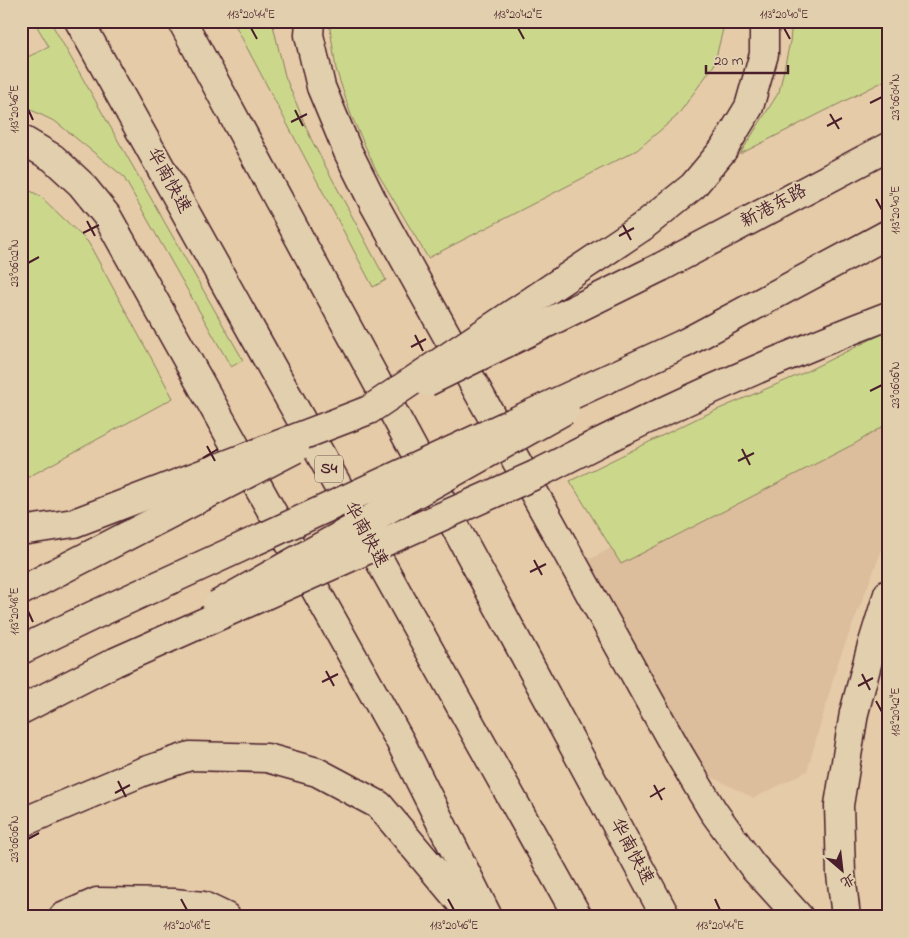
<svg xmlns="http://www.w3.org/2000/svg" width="909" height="938" font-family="'Indie Flower','LXGW WenKai TC',sans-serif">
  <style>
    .built { fill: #dcbd9c }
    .green { fill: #cbd88c; stroke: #8a7c5c }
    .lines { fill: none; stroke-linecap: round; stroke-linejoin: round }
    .tertiary-casing { stroke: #4a1f2b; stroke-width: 31 }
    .primary-casing { stroke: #4a1f2b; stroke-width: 31 }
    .motorway-casing { stroke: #4a1f2b; stroke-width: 31 }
    .tertiary { stroke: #e1cfad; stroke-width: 28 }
    .primary { stroke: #e1cfad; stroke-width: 28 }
    .motorway { stroke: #e1cfad; stroke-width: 28 }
    .primary-bridge-casing { stroke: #4a1f2b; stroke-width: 31; stroke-linecap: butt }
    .motorway-bridge-casing { stroke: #4a1f2b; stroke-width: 31; stroke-linecap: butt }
    .primary-bridge { stroke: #e1cfad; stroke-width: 28 }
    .motorway-bridge { stroke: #e1cfad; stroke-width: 28 }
    .ticks { fill: none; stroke: #4a1f2b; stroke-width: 2 }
    .labels { text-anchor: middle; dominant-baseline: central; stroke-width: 4.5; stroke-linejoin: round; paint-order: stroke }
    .shield { fill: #e1cfad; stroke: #775452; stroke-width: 1 }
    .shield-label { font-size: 16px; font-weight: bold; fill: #4a1f2b }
    .street-label { font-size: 18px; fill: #4a1f2b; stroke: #e1cfad }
    .neatline { fill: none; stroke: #4a1f2b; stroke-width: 2 }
    .ticks-label { font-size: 12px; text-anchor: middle; fill: #4a1f2b }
  </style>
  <rect width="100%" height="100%" fill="#e5cba8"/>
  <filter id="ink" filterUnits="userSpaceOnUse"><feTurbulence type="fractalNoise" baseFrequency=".02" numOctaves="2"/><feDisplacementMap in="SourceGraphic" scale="10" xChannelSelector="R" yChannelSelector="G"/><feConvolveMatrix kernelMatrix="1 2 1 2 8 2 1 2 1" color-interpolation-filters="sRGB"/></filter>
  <g filter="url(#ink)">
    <!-- built -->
    <polygon class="built" points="888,402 888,534 838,662 807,771 754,798 698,770 585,562"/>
    <!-- green -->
    <g class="green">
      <polygon points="34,21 50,21 243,360 231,367 123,176 56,122 21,105 21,60 49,47"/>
      <polygon points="233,21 272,21 285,76 311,139 386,280 373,287"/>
      <polygon points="329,21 725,21 714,65 677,116 637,150 428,258 377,172 351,115 336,69"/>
      <polygon points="792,21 888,21 888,79 740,154 779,92 790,42"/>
      <polygon points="21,186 40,196 88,242 173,398 21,481"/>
      <polygon points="888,331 888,423 856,443 621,564 570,481 698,418 801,374"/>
    </g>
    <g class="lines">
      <!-- tertiary casing -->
      <g class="tertiary-casing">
        <polyline id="tertiary" points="63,917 97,902 174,903 203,906 226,917"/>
      </g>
      <!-- primary casing -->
      <g class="primary-casing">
        <g id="primary">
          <polyline points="661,267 888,147"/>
          <polyline points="685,343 888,234"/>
          <polyline points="21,591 59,571"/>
          <polyline points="21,710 115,662"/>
        </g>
      </g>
      <!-- motorway casing -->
      <g class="motorway-casing">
        <g id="motorway">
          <polyline points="79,21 578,917"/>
          <polyline points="182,21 666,917"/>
          <polyline points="310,21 309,35 321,87 348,152 374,204 679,754 713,811 752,865 799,917"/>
          <polyline points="21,139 53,158 81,184 107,216 400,741 488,917"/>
          <polyline points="642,227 693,186 723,150 749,107 764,54 764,21"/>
          <polyline points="21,531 74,523"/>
          <polyline points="21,823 142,772 190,756 267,758 317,772 379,805 473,917"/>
          <polyline points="846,917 841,874 839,805 854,713 871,649 888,594"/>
        </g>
      </g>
      <!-- tertiary -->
      <use href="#tertiary" class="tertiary"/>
      <!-- primary -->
      <use href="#primary" class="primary"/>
      <!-- motorway -->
      <use href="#motorway" class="motorway"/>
      <!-- primary-bridge casing -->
      <g class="primary-bridge-casing">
        <g id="primary-bridge">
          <polyline points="427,382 661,267"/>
          <polyline points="59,571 295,449"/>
          <polyline points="217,605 565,410"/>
        </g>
      </g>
      <!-- motorway-bridge casing -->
      <g class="motorway-bridge-casing">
        <g id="motorway-bridge">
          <polyline points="74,523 369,410 642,227"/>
          <polyline points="21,650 92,616 685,343"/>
          <path d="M115,662L535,475C649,416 767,362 888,316"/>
        </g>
      </g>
      <!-- primary-bridge -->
      <use href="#primary-bridge" class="primary-bridge"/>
      <!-- motorway-bridge -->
      <use href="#motorway-bridge" class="motorway-bridge"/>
    </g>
  </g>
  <!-- ticks -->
  <path class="ticks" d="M251,28L257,39M518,28L524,39M784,28L790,39M870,103L882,97M28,109L33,120M295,110L303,126M830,114L839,129M291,122L307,114M827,126L842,118M876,199L882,210M87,221L95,236M623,225L631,240M83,233L99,225M619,236L634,228M28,263L39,257M415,335L423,351M411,347L426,339M870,391L882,385M207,446L215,461M742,449L750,465M203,458L218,449M738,461L754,453M534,560L542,575M530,572L546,564M28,611L33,622M326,671L334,686M862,674L870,690M322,682L338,674M858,686L873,678M876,701L882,712M118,781L126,797M654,785L662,800M115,793L130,785M650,797L665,788M28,839L39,833M181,899L187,910M448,899L454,910M715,899L720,910"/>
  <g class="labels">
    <!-- shield labels -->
    <rect class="shield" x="315" y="455.5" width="28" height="27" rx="4"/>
    <g class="shield-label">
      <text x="329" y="469">S4</text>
    </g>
    <!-- street labels -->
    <g class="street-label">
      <text transform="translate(168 181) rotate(61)">华南快速</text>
      <text transform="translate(774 207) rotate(-28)">新港东路</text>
      <text transform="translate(365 535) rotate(61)">华南快速</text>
      <text transform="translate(631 852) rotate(62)">华南快速</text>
    </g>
  </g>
  <!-- margin -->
  <rect width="909" height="938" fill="none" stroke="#e1cfad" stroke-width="55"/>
  <!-- north arrow -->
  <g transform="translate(842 870) rotate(152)" stroke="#e1cfad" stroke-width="4" paint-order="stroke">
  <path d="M0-4L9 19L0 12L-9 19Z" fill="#4a1f2b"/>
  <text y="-8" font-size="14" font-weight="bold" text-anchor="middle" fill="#4a1f2b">北</text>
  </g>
  <!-- scale -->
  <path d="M706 65v8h82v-8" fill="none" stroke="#4a1f2b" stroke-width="2.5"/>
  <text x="714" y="65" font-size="15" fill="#4a1f2b" stroke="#e1cfad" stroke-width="4" paint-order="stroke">20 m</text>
  <rect x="28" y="28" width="854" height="882" class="neatline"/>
  <g class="ticks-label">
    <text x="251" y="18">113°20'44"E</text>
    <text x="518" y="18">113°20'42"E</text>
    <text x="784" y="18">113°20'40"E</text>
    <text transform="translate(895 97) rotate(-90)" y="4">23°06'04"N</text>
    <text transform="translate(14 109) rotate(-90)" y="4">113°20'46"E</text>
    <text transform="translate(895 210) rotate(-90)" y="4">113°20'40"E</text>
    <text transform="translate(14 263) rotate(-90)" y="4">23°06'02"N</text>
    <text transform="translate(895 385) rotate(-90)" y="4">23°06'06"N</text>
    <text transform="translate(14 611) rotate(-90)" y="4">113°20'48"E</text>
    <text transform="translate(895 712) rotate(-90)" y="4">113°20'42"E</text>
    <text transform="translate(14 839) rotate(-90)" y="4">23°06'06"N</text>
    <text x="187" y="929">113°20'48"E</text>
    <text x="454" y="929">113°20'46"E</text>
    <text x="720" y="929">113°20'44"E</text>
  </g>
</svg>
